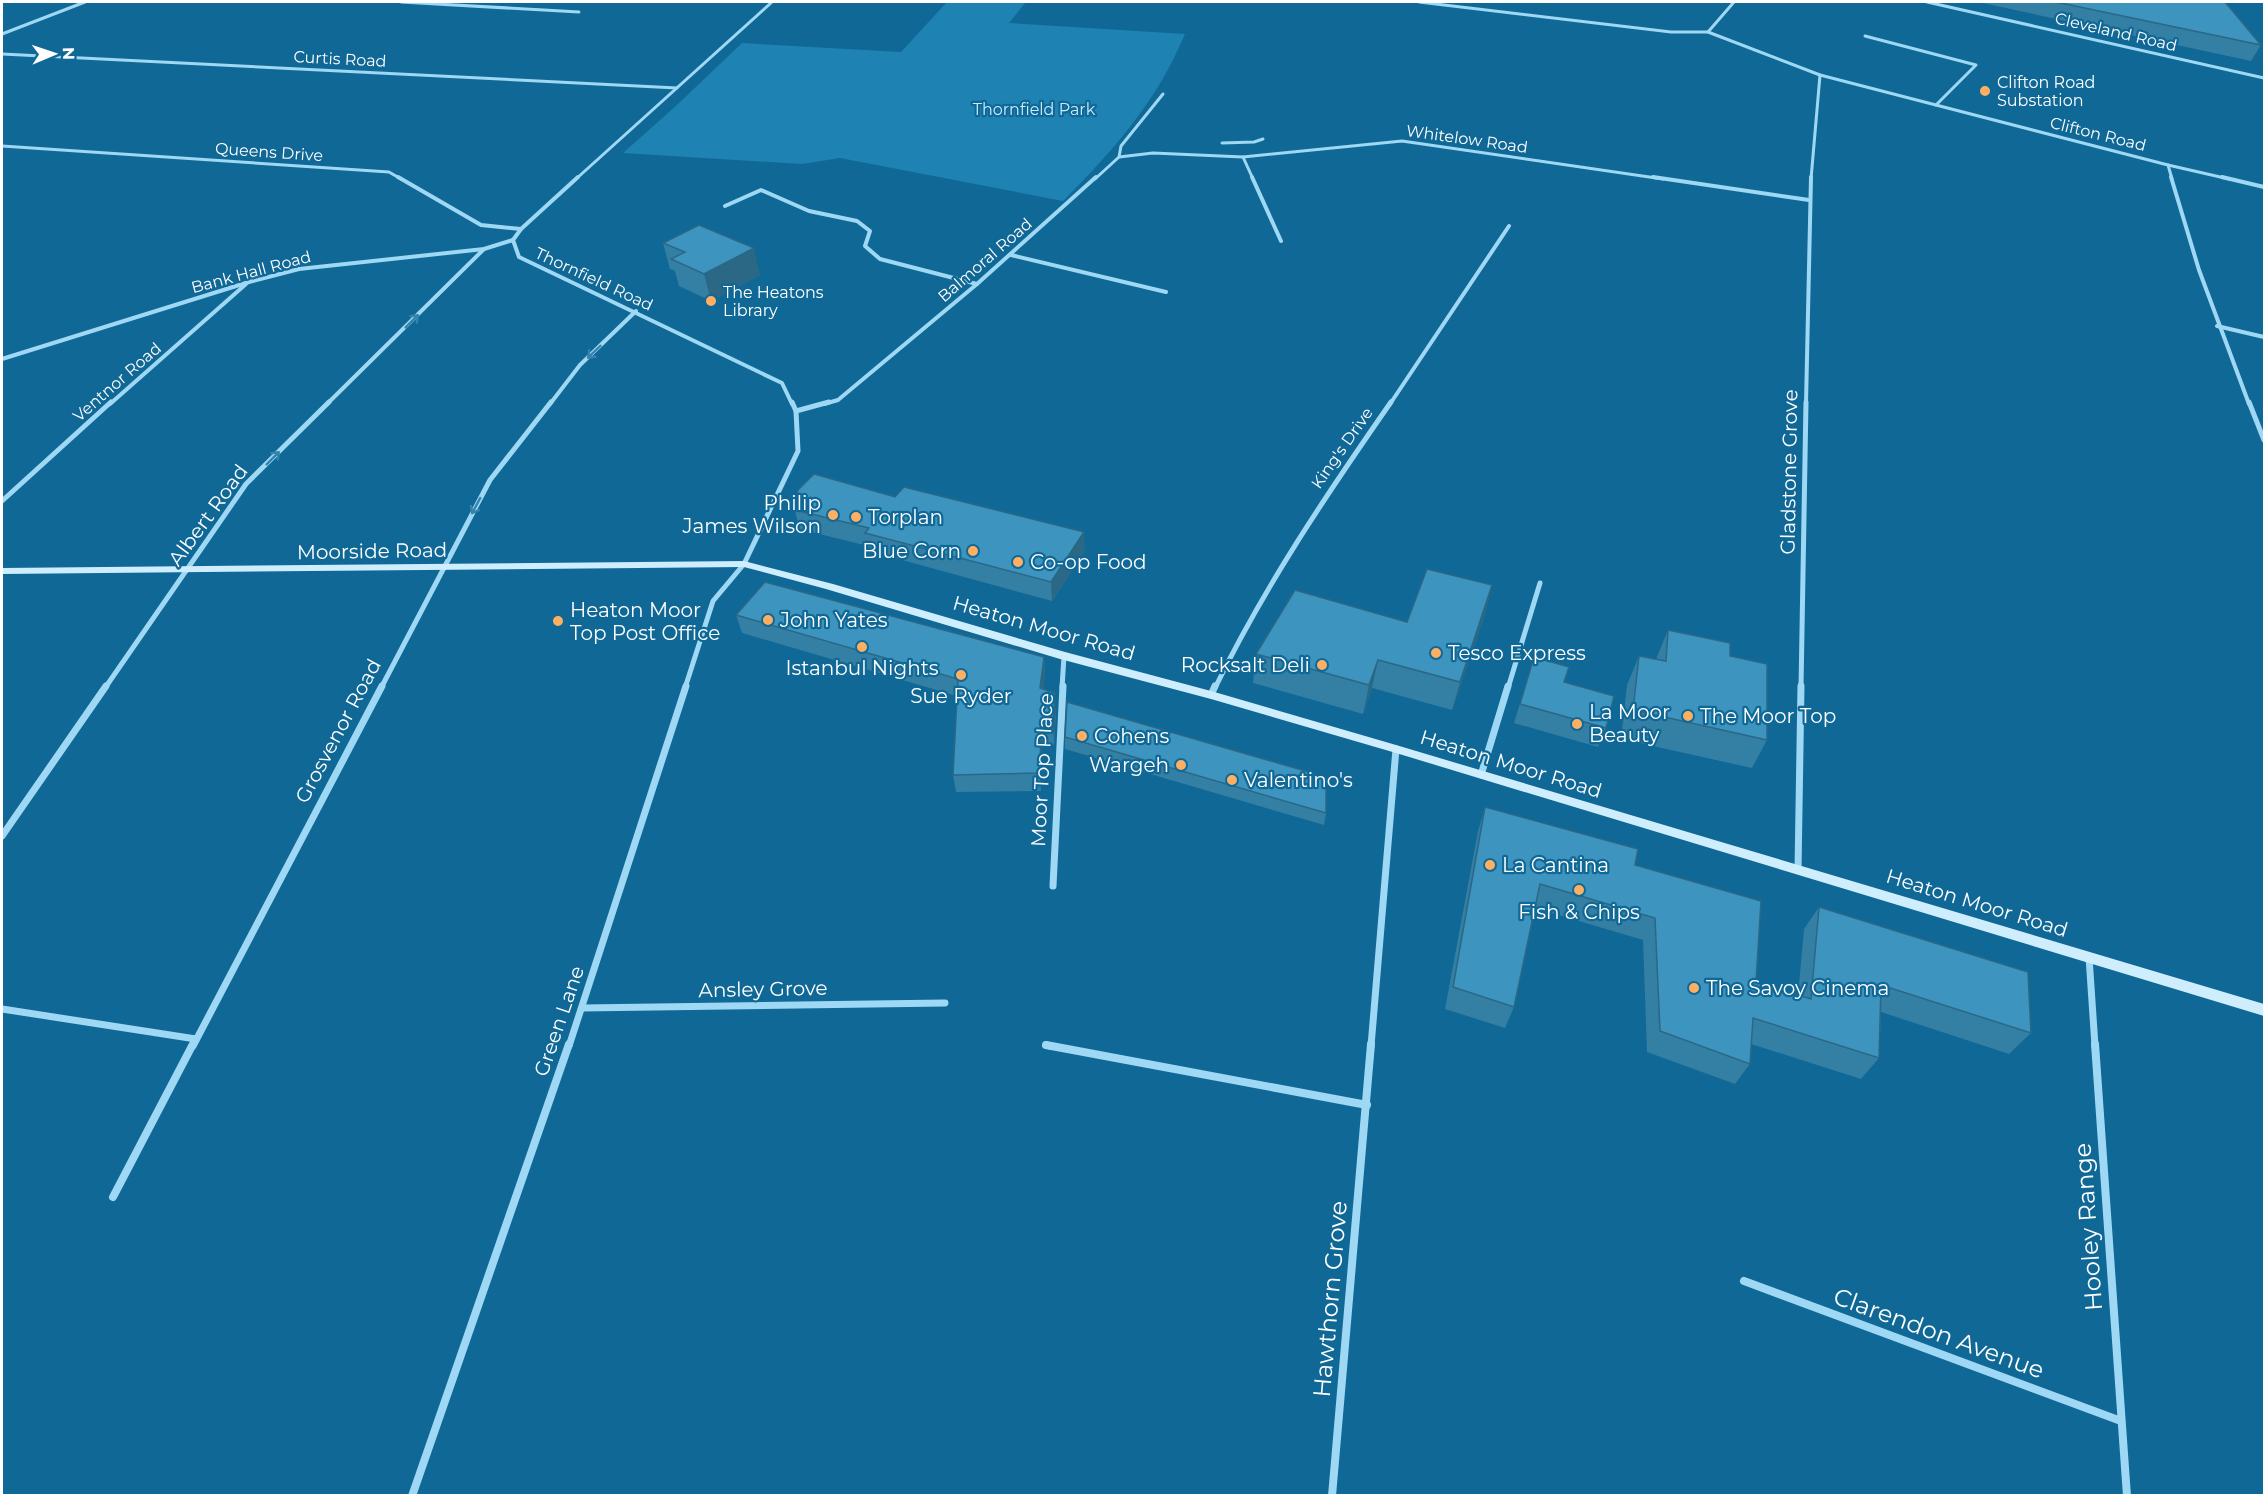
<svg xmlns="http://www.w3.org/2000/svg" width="2266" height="1497" font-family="Montserrat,sans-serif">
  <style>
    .green { fill: #1e82b3 }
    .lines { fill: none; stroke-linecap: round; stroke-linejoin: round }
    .street-far4 { stroke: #9ed8f4; stroke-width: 3 }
    .street-far3 { stroke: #9ed8f4; stroke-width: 4 }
    .street-far2 { stroke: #9ed8f4; stroke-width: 5 }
    .street-far1 { stroke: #9ed8f4; stroke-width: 7 }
    .street { stroke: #9ed8f4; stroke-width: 8 }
    .secondary { fill: #ceedfd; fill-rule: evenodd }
    .wall { fill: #347fa4 }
    .shaded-wall { fill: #2b6886 }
    .building { fill: #3d94bf; stroke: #2b6886; stroke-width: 1.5 }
    .oneway { stroke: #3484ae }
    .poi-dot { fill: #ffaf61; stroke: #106896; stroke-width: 2 }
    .labels { text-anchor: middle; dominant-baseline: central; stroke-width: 4.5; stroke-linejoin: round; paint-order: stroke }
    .far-street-label { font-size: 16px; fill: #fff; stroke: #106896 }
    .far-poi-label { font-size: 16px; fill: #fff; stroke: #106896; text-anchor: start }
    .far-park-label { font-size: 16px; fill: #c6ecfe; stroke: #106896 }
    .street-label { font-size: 20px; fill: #fff; stroke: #106896 }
    .poi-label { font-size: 20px; fill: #fff; stroke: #106896; text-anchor: start }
    .near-street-label { font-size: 24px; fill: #fff; stroke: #106896 }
  </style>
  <rect width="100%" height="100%" fill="#106896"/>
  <!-- green -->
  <path class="green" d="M947,2H1026L1009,23L1185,34C1157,101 1114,150 1063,201L840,158L802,164L623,153L678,104L742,43L901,52Z"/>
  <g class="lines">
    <!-- street-far4 -->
    <g class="street-far4">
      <polyline points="401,2 579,12"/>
      <polyline points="1419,2 1671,32 1708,32 1820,75 2168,165 2172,179"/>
      <polyline points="1927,2 2264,78"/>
      <polyline points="1708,32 1734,2"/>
      <polyline points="2,34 85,2"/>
      <polyline points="1865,36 1976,65 1936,105"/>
      <polyline points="2,54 677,88"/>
      <polyline points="1222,143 1254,142 1263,139"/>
      <polyline points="2,146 389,172 401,179"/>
      <polyline points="1119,157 1153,153 1243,157 1402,141 1663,179"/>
      <polyline points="1243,157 1253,179"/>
      <polyline points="2168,165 2229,179"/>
      <polyline points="576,179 772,2"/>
      <polyline points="1095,179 1119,157 1121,146 1163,94"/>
      <polyline points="1811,179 1820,75"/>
    </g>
    <!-- street-far3 -->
    <g class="street-far3">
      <polyline points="398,177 481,225 521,229"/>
      <polyline points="578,177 521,229 513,240 519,257 782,383 792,404"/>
      <polyline points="1252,177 1281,241"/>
      <polyline points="1653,177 1809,200"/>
      <polyline points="2171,177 2199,270 2249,404"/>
      <polyline points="2222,177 2264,187"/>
      <polyline points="725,206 761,190 809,211 857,221 870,231 865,246 880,259 977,284"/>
      <polyline points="1011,255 1166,292"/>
      <polyline points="2217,326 2264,337"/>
      <polyline points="2,359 249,282 299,269 484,249 513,240"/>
      <polyline points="110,404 246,284"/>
      <polyline points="327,404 484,249"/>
      <polyline points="550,404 580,365 636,311"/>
      <polyline points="824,404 838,400 977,284 1096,177"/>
      <polyline points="1390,404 1509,226"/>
      <polyline points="1806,404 1811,177"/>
    </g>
    <!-- street-far2 -->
    <g class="street-far2">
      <polyline points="2249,402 2264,440"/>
      <polyline points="796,411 829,402"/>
      <polyline points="2,501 111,402"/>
      <polyline points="105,688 246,484 329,402"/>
      <polyline points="381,688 490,480 551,402"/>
      <polyline points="685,688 713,601 744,564 798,451 796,411 792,402"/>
      <polyline points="1062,688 1064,656"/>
      <path d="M1215,688C1264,587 1327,494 1391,402"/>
      <polyline points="1508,688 1540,583"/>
      <polyline points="1801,688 1806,402"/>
    </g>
    <!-- street-far1 -->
    <g class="street-far1">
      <polyline points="1211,695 1215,686"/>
      <polyline points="1481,775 1508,686"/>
      <polyline points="2,836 106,686"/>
      <polyline points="1798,870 1801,686"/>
      <polyline points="1053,886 1063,686"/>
      <polyline points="2089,957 2095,1046"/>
      <polyline points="582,1008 945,1003"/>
      <polyline points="2,1009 196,1039"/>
      <polyline points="1046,1045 1050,1046"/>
      <polyline points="193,1046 382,686"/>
      <polyline points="569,1046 686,686"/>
      <polyline points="1371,1046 1396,749"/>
    </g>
    <!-- street -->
    <g class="street">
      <polyline points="2095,1044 2127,1496"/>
      <polyline points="1046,1045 1367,1105"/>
      <polyline points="113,1197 193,1044"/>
      <polyline points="1744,1281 2121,1421"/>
      <polyline points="412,1496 569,1044"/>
      <polyline points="1332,1496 1371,1044"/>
    </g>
    <!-- secondary -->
    <polygon class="secondary" points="744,561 833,584 1065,652 1211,691 1396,745 2264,1004 2264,1016 1396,753 1211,699 1060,659 826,589 744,567 2,574 2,568"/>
  </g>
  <!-- wall -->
  <g class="wall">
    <polygon points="1978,2 2225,2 2261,45 2251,61"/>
    <polygon points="663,243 760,275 711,301 679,286 675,271 670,269"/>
    <polygon points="795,510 1085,551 1052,601 869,551 868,546 799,529"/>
    <polygon points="1492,585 1485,614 1452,710 1372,688 1363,714 1253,683 1256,654 1407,622"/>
    <polygon points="736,615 1044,657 1045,675 1043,689 1056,711 1054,745 1042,742 1041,791 956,792 953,775 957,696 742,633"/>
    <polygon points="1668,630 1730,656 1767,740 1752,768 1621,739 1627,685 1639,656 1656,659"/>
    <polygon points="1534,657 1564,682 1606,728 1598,747 1514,723"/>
    <polygon points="1065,737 1326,813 1324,825 1065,749"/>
    <polygon points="1485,807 1635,865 1756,982 1798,995 1804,929 1819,907 2031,1033 2009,1054 1881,1012 1879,1058 1861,1079 1751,1044 1750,1064 1735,1084 1647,1052 1643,940 1535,908 1514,1007 1505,1028 1445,1009 1478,831"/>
  </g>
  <!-- shaded-wall -->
  <g class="shaded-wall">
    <polygon points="754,248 760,275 711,301 704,274"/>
    <polygon points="1084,532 1085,551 1052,601 1051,582"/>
    <polygon points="1492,585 1485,614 1452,710 1460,682"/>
    <polygon points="1044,657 1045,675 1042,707 1040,688"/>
    <polygon points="1378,660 1372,688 1363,714 1369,685"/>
    <polygon points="1055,693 1056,711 1054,745 1053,727"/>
    <polygon points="1041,724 1042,742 1041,791 1040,773"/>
  </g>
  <!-- building -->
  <g class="building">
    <polygon points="2056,2 2225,2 2261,45"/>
    <polygon points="699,225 754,248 704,274 671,259 685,252 663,243"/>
    <polygon points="814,474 895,497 904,487 1084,532 1051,582 865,533 869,528 795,510 798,490"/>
    <polygon points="1427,569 1492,585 1460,682 1378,660 1369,685 1256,654 1295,590 1407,622"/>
    <polygon points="765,582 1044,657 1040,688 1055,693 1053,727 1041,724 1040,773 953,775 958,679 736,615"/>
    <polygon points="1668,630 1730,643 1730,656 1767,664 1767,740 1633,710 1639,656 1666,661"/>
    <polygon points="1534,657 1569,667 1564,682 1614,696 1606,728 1520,704"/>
    <polygon points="1067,702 1326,777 1326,813 1065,737"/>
    <polygon points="1485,807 1638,849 1635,865 1761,901 1756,982 1811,999 1819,907 2028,972 2031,1033 1881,985 1879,1058 1753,1018 1750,1064 1660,1031 1655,918 1540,884 1514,1007 1453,987"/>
  </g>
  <!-- one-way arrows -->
  <defs><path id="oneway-shaft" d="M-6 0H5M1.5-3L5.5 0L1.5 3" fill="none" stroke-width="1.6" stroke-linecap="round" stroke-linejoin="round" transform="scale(1.5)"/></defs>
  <g class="oneway">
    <use href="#oneway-shaft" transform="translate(412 321) rotate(-45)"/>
    <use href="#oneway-shaft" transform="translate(594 352) rotate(136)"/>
    <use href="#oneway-shaft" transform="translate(273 458) rotate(-45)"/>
    <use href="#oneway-shaft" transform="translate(476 506) rotate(118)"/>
  </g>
  <!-- markers -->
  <g class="poi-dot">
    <circle cx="1985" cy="91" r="6"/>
    <circle cx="711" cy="301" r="6"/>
    <circle cx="833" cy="515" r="6"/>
    <circle cx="856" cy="517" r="6"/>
    <circle cx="973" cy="551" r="6"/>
    <circle cx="1018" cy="562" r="6"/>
    <circle cx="768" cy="620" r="6"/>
    <circle cx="558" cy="621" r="6"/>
    <circle cx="862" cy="647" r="6"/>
    <circle cx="1436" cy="653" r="6"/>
    <circle cx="1322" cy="665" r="6"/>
    <circle cx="961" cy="675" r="6"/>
    <circle cx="1688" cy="716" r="6"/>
    <circle cx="1577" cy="724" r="6"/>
    <circle cx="1082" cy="736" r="6"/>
    <circle cx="1181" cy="765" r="6"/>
    <circle cx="1232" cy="780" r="6"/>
    <circle cx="1490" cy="865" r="6"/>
    <circle cx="1579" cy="890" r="6"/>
    <circle cx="1694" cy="988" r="6"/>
  </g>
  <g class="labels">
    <!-- far-street labels -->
    <g class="far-street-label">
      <text transform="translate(2116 32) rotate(13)">Cleveland Road</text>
      <text transform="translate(340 59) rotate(3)">Curtis Road</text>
      <text transform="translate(2098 134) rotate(14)">Clifton Road</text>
      <text transform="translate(1467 139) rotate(8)">Whitelow Road</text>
      <text transform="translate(269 152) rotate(4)">Queens Drive</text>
      <text transform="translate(985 260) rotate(-41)">Balmoral Road</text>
      <text transform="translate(251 272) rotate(-15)">Bank Hall Road</text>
      <text transform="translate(594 279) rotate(25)">Thornfield Road</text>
      <text transform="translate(117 382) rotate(-41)">Ventnor Road</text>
      <text transform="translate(1342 448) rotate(-55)">King's Drive</text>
    </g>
    <!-- far-poi labels -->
    <g class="far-poi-label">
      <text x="1997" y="82">Clifton Road<tspan x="1997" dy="18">Substation</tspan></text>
      <text x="723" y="292">The Heatons<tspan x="723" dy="18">Library</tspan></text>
    </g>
    <!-- far-park labels -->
    <g class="far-park-label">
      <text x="1034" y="109">Thornfield Park</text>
    </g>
    <!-- street labels -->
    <g class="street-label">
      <text transform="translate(1789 472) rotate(-89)">Gladstone Grove</text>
      <text transform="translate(208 515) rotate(-54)">Albert Road</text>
      <text transform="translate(372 551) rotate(-1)">Moorside Road</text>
      <text transform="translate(1044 628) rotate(16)">Heaton Moor Road</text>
      <text transform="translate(338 731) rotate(-62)">Grosvenor Road</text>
      <text transform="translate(1511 764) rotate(17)">Heaton Moor Road</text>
      <text transform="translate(1042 770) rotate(-87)">Moor Top Place</text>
      <text transform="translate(1977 903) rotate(17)">Heaton Moor Road</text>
      <text transform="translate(763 989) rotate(-1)">Ansley Grove</text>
      <text transform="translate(559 1021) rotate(-71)">Green Lane</text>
    </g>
    <!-- poi labels -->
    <g class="poi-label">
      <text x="821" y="503" text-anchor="end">Philip<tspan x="821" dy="23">James Wilson</tspan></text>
      <text x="868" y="517">Torplan</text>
      <text x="961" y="551" text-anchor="end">Blue Corn</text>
      <text x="1030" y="562">Co-op Food</text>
      <text x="570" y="610">Heaton Moor<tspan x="570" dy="23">Top Post Office</tspan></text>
      <text x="780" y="620">John Yates</text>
      <text x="1448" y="653">Tesco Express</text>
      <text x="1310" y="665" text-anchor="end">Rocksalt Deli</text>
      <text x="862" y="668" text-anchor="middle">Istanbul Nights</text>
      <text x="961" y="696" text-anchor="middle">Sue Ryder</text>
      <text x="1589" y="712">La Moor<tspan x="1589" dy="23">Beauty</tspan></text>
      <text x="1700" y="716">The Moor Top</text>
      <text x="1094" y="736">Cohens</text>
      <text x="1169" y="765" text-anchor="end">Wargeh</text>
      <text x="1244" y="780">Valentino's</text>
      <text x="1502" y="865">La Cantina</text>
      <text x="1579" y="912" text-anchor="middle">Fish &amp; Chips</text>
      <text x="1706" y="988">The Savoy Cinema</text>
    </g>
    <!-- near-street labels -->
    <g class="near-street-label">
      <text transform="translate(2088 1227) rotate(-94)">Hooley Range</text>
      <text transform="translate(1330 1299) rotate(-85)">Hawthorn Grove</text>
      <text transform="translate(1939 1333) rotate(20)">Clarendon Avenue</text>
    </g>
  </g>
  <!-- border -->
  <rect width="2266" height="1497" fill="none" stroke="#ffffff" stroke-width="6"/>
  <!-- north arrow -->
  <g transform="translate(54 54) rotate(88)" stroke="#106896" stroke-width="4.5" paint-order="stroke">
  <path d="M0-4.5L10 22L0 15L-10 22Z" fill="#ffffff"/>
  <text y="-9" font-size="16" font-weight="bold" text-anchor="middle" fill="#ffffff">N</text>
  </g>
</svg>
